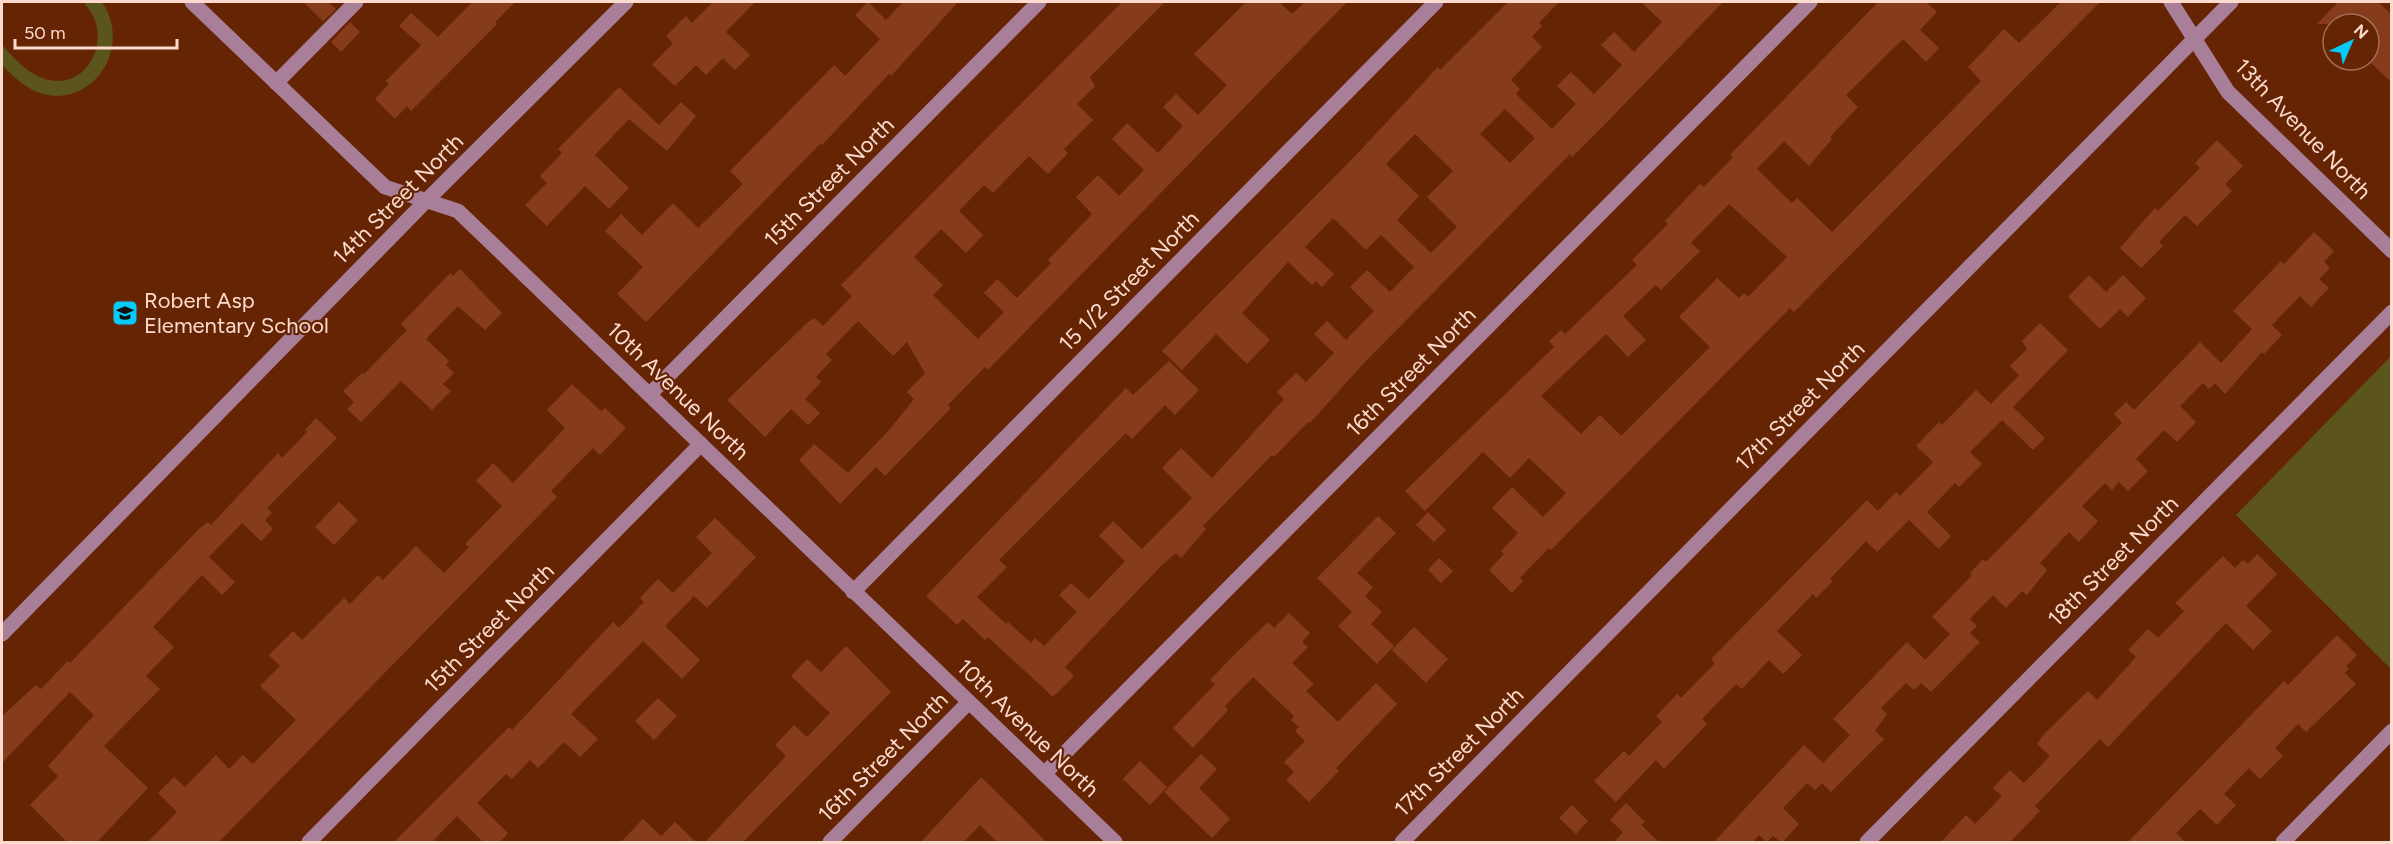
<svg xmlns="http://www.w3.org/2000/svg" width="2393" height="844" font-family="Figtree,sans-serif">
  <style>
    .green { fill: #5c551b }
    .building { fill: #863c1b; fill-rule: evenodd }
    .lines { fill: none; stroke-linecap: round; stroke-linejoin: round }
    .minor { stroke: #a97e98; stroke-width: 15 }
    .labels { text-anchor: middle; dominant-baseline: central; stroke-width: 4.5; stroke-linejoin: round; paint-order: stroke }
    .street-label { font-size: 22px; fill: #fcdbce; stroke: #652505 }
    .poi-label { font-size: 22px; fill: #fcdbce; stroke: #652505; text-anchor: start }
  </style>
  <rect width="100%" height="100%" fill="#652505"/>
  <!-- green -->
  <g class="green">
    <path d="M83,2H102C135,51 87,114 35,91C22,85 12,75 2,65V45C13,57 26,72 42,78C88,95 117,35 83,2Z"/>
    <polygon points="2391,356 2391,669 2236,515"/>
  </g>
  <!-- building -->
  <g class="building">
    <polygon points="303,2 328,2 336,9 323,21"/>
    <polygon points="472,2 515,2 495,22 497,24 411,111 407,106 395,119 375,99 389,84 386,81 421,45 399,26 411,13 438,37"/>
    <polygon points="713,2 755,2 726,32 750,55 735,70 723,58 706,75 696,65 675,86 652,65 673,43 666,36 686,16 692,23"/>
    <polygon points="868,2 886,20 903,2 958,2 891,76 889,74 822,145 820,144 646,322 617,294 643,267 605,231 621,214 642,235 673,203 698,228 743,184 730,171 834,65 845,76 880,39 855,15"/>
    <polygon points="1122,2 1165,2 1090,77 1095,86 1077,104 1093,120 1064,149 1068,153 1048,174 1029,156 993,193 984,185 959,211 983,235 966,253 941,229 914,257 943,285 933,295 978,339 1004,312 984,293 997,279 1017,298 1051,263 1048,260 1092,214 1076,197 1098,175 1119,196 1144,170 1112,139 1127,123 1158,153 1183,126 1163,107 1176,94 1198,115 1227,85 1194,54 1246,2 1279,2 1292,14 1305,2 1347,2 988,370 985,367 948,405 951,408 885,476 876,467 840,504 799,460 814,444 848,473 890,429 914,399 907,392 925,373 907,342 893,356 858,321 826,354 832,360 816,377 821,382 805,399 820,413 808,425 791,409 765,437 727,400 807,323 814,318 823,326 852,296 841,285"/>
    <path d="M1508,2H1559L1539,23L1542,26L1532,37L1542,47L1511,80L1520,89L1516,94L1552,129L1576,104L1557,86L1571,72L1594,94L1622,65L1601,45L1614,32L1634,52L1662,22L1641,2H1723L1610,119L1572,157L1570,154L1364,363L1310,423L1308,422L1274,457L1272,455L1203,526L1206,529L1181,558L1176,553L1163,564L1100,630L1065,667L1074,676L1053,697L988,637L985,640L963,619L957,625L926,596L1126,388L1133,395L1169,361L1199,390L1175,415L1165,405L1132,439L1126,433L999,560L1007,567L977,597L1006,624L1008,622L1031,643L1035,638L1044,646L1077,612L1059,595L1071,583L1089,599L1125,561L1099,536L1113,521L1142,549L1192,498L1162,468L1181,448L1212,478L1284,399L1277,392L1296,373L1306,382L1334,353L1314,334L1327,321L1346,340L1374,311L1350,287L1367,270L1390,292L1414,267L1381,235L1366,250L1333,218L1305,247L1334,274L1322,287L1316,281L1312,285L1288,262L1242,313L1270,340L1247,364L1216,334L1182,370L1162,351L1357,154L1438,67L1440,70ZM1505,109L1535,138L1510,163L1480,134ZM1415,134L1453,171L1427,197L1457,227L1431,253L1397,220L1419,196L1386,164Z"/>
    <path d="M1878,2H1926L1937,12L1920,30L1939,48L1926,62L1903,39L1846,95L1858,107L1830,137L1832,139L1809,166L1784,141L1757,169L1792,203L1797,198L1832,232L1981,81L1968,67L2004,29L2019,43L2061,2H2100L1794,312L1790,308L1551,550L1549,548L1520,578L1523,581L1512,593L1489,570L1504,554L1501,551L1518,533L1492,508L1512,487L1543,517L1566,493L1529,458L1510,478L1483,452L1425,511L1405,491L1554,347L1549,341L1561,330L1565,334L1637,265L1632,260L1668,224L1665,221L1700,184L1704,187L1733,157L1730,155ZM1729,204L1787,257L1748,297L1744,293L1739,298L1717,278L1679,317L1710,347L1621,436L1600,415L1581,434L1541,396L1606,334L1628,357L1646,340L1623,316L1656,285L1661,290L1700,251L1691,243Z"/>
    <polygon points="2338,2 2378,2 2391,14 2391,82 2369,61 2369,24 2317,24"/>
    <polygon points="350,22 360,32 341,52 331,42"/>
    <polygon points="619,87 659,125 681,102 696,116 667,151 629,119 595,155 629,188 609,209 585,186 547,226 525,205 547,183 540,176 562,153 558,149"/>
    <polygon points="2217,140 2243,166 2225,184 2232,191 2197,226 2185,215 2159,242 2163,246 2141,268 2120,248 2155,208 2158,211 2200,168 2195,163"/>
    <polygon points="2314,232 2334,251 2324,262 2330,268 2319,279 2329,288 2311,307 2300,296 2272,325 2282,335 2264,354 2262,352 2225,394 2215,383 2209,389 2203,383 2180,406 2196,422 2177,442 2164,430 2136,459 2148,471 2128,491 2119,482 2112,490 2105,483 2082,506 2098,521 2079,542 2069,532 2040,563 2047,570 2027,595 2022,591 2006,608 1993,595 1970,619 1977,626 1970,633 1980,642 1931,692 1921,683 1914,690 1906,683 1881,708 1887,714 1875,731 1884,739 1831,792 1822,783 1815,790 1807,783 1783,808 1799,824 1782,843 1773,836 1767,842 1759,835 1752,843 1713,843 1804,745 1823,763 1850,735 1833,719 1907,642 1925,660 1950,634 1932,617 1972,575 1970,573 1983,559 1986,562 2122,423 2114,414 2126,402 2134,410 2200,342 2221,363 2252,329 2233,311 2281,261 2284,264"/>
    <polygon points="460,269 502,313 485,330 458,306 426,339 449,361 446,365 454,373 443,384 451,391 432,410 401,381 361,422 347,409 354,402 343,391 362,373 364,374 407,330 401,324 450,273 453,276"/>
    <polygon points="2089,275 2106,292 2123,275 2146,298 2128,317 2120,309 2100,329 2068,297"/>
    <polygon points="2040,323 2068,350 2013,407 2045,438 2033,450 2002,420 1970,452 1982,464 1959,487 1955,483 1927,512 1951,536 1939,549 1909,520 1877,552 1866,541 1830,579 1833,581 1816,598 1813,594 1777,631 1802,655 1783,674 1769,660 1742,689 1736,684 1702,719 1707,724 1664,769 1656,760 1616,802 1594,781 1624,751 1629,756 1662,722 1656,716 1677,694 1681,698 1715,663 1711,659 1867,500 1878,511 1896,492 1900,496 1933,462 1916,446 1939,422 1942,425 1976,390 1991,404 2019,375 2010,366 2027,349 2022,341"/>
    <polygon points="572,384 601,411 605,408 626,428 600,455 593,448 551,491 557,497 218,843 147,843 177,812 158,793 174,777 185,787 216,755 229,769 243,755 253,764 296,720 260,686 280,666 269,655 293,631 302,640 344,598 350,604 378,575 383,580 416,546 444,573 469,547 465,544 502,506 476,481 493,463 513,483 565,428 547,410"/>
    <polygon points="316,418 337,438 267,508 272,513 265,520 273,529 261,541 242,523 209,557 235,582 222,595 202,575 153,627 174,647 146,676 160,689 104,746 148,788 96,843 68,843 30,805 58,776 48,766 94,715 70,692 2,763 2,716 36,685 41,689 68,661 70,663 199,529 208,522 211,525 278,453 282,458 307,432 305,430"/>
    <polygon points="339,502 358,520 334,545 315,527"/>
    <polygon points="1428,512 1446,530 1434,542 1416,525"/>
    <polygon points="1378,516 1396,533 1357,573 1373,587 1365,596 1382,612 1371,624 1394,646 1377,664 1338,626 1352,612 1317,578"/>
    <polygon points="715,518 756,557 707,608 694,596 665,626 700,660 682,679 643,641 571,714 598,739 580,757 564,742 538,768 530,760 512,779 506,774 477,803 508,833 499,843 484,843 457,816 431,843 393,843 509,727 512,730 613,622 619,628 644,602 640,598 658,579 673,593 712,553 696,537"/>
    <polygon points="2257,554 2277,574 2246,606 2272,631 2253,650 2226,623 2108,747 2100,739 2035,806 2040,811 2009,843 1940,843 1966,815 1975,824 2002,796 1993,788 2010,770 2024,783 2050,756 2037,744 2044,734 2088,691 2097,700 2136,657 2128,650 2148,629 2158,638 2184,611 2175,603 2223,556 2235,568 2243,560 2248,564"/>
    <polygon points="1439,558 1453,571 1441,583 1428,570"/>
    <polygon points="1289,613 1310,633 1302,642 1308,647 1292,663 1314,684 1306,691 1338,722 1376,683 1397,704 1336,768 1339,771 1309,802 1286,780 1294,772 1284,762 1305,741 1295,731 1299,727 1291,720 1294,716 1253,677 1225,706 1228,710 1193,748 1173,728 1215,684 1210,680 1232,657 1268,622 1274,628"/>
    <polygon points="1414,627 1448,659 1426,683 1392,650"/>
    <polygon points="2337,635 2357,655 2346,666 2349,669 2345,673 2356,684 2306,732 2298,724 2275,748 2283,756 2260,779 2249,768 2224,794 2236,805 2217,825 2200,809 2176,833 2186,843 2127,843 2284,681 2288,685"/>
    <polygon points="846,646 891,692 742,843 704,843 786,756 775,745 794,725 807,737 830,713 791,676 807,659 821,672"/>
    <polygon points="658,698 677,716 654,740 635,721"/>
    <polygon points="1201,754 1217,769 1199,788 1230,819 1212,838 1164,792"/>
    <polygon points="1140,761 1167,787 1150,805 1123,779"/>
    <polygon points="981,777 1021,816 1047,843 998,843 980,825 963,843 920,843"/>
    <polygon points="1626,803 1645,822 1641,825 1660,843 1613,843 1623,832 1610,820"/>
    <polygon points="1572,805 1588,821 1576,834 1559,818"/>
    <polygon points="643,819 661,836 675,822 697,843 620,843"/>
  </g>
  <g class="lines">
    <!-- minor -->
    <g class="minor">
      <polyline points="192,2 385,187 458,211 1115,842"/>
      <polyline points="2171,2 2228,92 2392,251"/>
      <polyline points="276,83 356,2"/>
      <polyline points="650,394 1039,2"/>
      <polyline points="853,592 1436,2"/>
      <polyline points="2,634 426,201 626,2"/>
      <polyline points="1044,774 1810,2"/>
      <polyline points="309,842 701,444"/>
      <polyline points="830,842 969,702"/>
      <polyline points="1402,842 2231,2"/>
      <polyline points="1867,842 2392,312"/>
      <polyline points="2283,842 2392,731"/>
    </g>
  </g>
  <!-- icons -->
  <defs>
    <g id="school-square" transform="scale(1.35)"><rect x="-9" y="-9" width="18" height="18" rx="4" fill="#04cbf9" stroke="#652505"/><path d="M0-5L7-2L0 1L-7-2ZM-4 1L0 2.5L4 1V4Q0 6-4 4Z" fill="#111"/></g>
  </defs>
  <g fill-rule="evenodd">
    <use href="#school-square" x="125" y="313"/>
  </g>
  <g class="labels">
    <!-- street labels -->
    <g class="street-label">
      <text transform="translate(2303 129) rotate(46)">13th Avenue North</text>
      <text transform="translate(829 182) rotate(-45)">15th Street North</text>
      <text transform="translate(398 199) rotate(-45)">14th Street North</text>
      <text transform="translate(1129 281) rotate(-45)">15 1/2 Street North</text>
      <text transform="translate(1411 372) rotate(-45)">16th Street North</text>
      <text transform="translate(678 391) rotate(44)">10th Avenue North</text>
      <text transform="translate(1800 406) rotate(-45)">17th Street North</text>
      <text transform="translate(2113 561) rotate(-45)">18th Street North</text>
      <text transform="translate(489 628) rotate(-45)">15th Street North</text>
      <text transform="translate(1028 728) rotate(44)">10th Avenue North</text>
      <text transform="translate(1459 752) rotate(-45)">17th Street North</text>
      <text transform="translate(883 757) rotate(-45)">16th Street North</text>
    </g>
    <!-- poi labels -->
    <g class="poi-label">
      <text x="144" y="300">Robert Asp<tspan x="144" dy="25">Elementary School</tspan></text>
    </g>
  </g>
  <!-- border -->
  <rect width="2393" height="844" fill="none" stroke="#fcdbce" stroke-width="6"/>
  <!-- north arrow -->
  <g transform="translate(2351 42) rotate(44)"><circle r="28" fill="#652505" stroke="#a16e55" stroke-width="1.5"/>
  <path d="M0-4.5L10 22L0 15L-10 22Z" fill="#04cbf9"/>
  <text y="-9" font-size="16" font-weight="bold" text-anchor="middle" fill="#fcdbce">N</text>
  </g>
  <!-- scale -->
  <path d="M15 39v9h162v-9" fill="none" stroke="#fcdbce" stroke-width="3"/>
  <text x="24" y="39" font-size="18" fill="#fcdbce" stroke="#652505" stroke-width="4.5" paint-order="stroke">50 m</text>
</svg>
